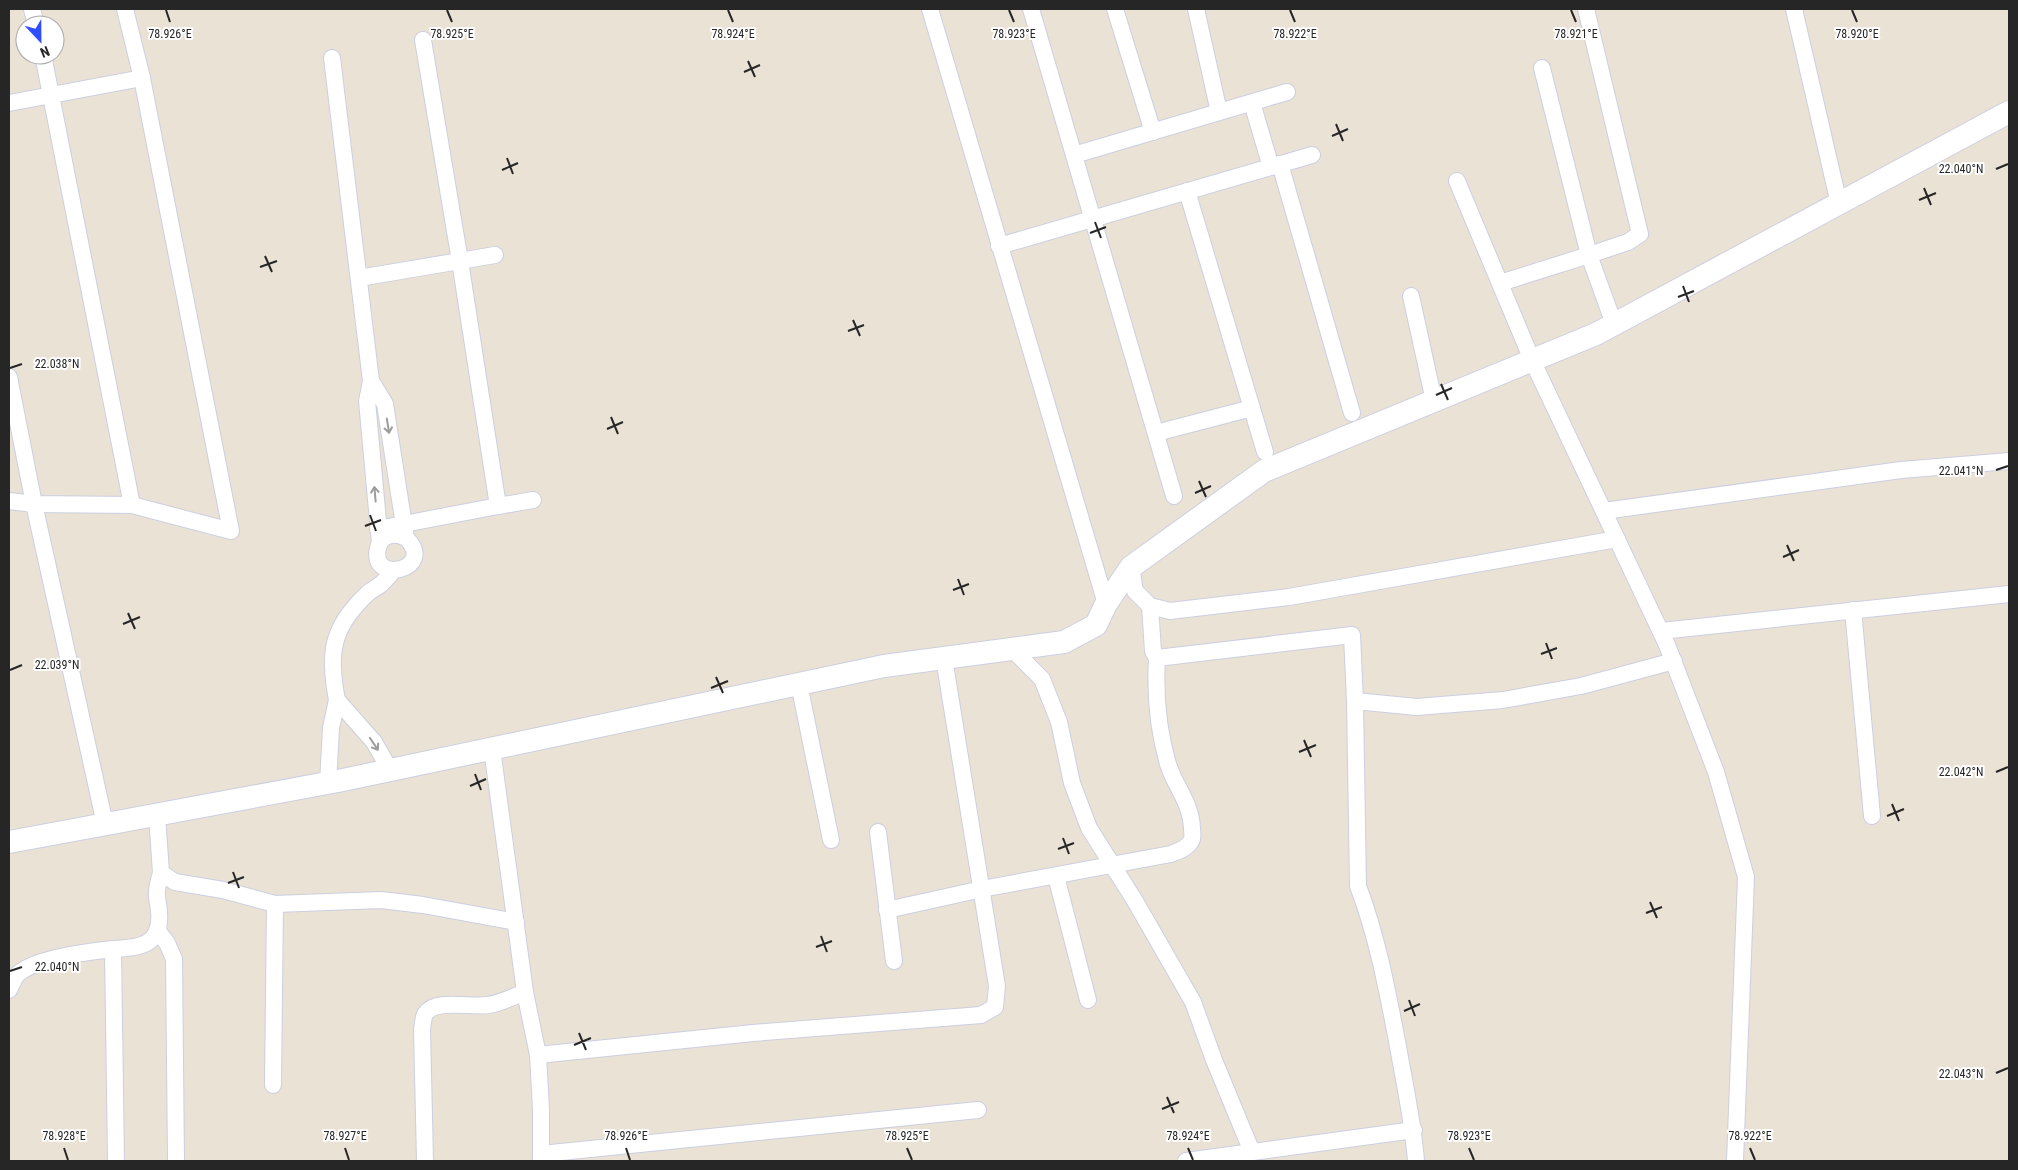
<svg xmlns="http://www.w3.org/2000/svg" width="2018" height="1170" font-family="'Roboto Condensed',sans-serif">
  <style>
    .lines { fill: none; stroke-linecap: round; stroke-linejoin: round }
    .street-casing { stroke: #cccfe1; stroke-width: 18 }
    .secondary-casing { stroke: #cccfe1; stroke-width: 24 }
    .street { stroke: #fff; stroke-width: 16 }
    .secondary { stroke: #fff; stroke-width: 22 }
    .oneway { stroke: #9d9d9d }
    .ticks { fill: none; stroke: #262626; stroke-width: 2 }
    .ticks-label { font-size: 12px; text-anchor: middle; fill: #262626; stroke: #fff; stroke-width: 4; stroke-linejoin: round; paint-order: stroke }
  </style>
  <rect width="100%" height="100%" fill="#ebe2d6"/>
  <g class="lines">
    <!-- street casing -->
    <g class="street-casing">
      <g id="street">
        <polyline points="32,9 36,25"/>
        <polyline points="125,9 142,78"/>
        <polyline points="930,9 1106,604"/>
        <polyline points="1031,9 1174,496"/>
        <polyline points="1115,9 1153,132"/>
        <polyline points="1196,9 1219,112"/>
        <polyline points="1586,9 1640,234 1628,242 1589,255 1614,324"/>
        <polyline points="1794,9 1839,204"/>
        <polyline points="43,55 132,505"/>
        <polyline points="332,58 371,381"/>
        <polyline points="9,103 142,78 231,531 132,505 34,504 9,501"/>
        <polyline points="1252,103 1271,167"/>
        <polyline points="1074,155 1287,92"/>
        <polyline points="1280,164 1352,413"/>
        <polyline points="1457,181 1532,360 1667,645 1716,772 1746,877 1735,1161"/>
        <polyline points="1187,191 1265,452"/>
        <polyline points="999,246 1312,155"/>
        <polyline points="359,278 495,255"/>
        <polyline points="1500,283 1589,255 1542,68"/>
        <polyline points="1411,296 1434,401"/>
        <polyline points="9,377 34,504 105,824"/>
        <polyline points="1156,433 1252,408"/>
        <polyline points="498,506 533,500"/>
        <polyline points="1604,511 1901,470 2009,461"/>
        <polyline points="378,529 498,506 460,261 423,40"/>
        <path d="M380,543L367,401L371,381L385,404L406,538C438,569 369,586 378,548C381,534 395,532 406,538"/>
        <polyline points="1131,567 1135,591 1150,606 1170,611 1289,597 1617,539"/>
        <polyline points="1150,606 1153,651 1157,658 1352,635 1355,701"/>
        <polyline points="1853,610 1872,816"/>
        <polyline points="1661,631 2009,594"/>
        <polyline points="1012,649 1042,679 1059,722 1072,783 1089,828 1135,901 1193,1002 1214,1060 1252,1152"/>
        <polyline points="799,684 831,840"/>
        <path d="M337,700C328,654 331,628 367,594C371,590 376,588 380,585C385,581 389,576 393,571"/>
        <polyline points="492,749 525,992 538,1055 541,1109 541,1161"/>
        <polyline points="328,783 331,728 337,700 374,742 390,770"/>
        <polyline points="157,815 161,873 175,882 223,890 275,904 381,900 423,905 516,922"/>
        <polyline points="878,832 894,961"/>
        <polyline points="1056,876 1088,1000"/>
        <path d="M887,910L982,889L1171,854C1178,851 1189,848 1192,839C1193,836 1192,831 1192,828C1191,802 1175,787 1168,764C1158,730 1155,692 1157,658"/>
        <polyline points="157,930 167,943 174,959 176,1161"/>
        <path d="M9,990C12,985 14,977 19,973C39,957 88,952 113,949"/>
        <polyline points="538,1055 753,1033 981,1015 995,1007 997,986 944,658"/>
        <polyline points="273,1085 275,904"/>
        <polyline points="541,1154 978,1110"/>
        <path d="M116,1161L113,949C140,948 162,945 159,912C159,906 157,901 157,896C156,889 159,880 161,873"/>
        <path d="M425,1161L422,1029C423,1025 423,1018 425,1014C435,998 471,1008 488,1005C501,1003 513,997 525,992"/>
        <polyline points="1186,1161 1414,1130"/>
        <path d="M1416,1161C1413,1121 1404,1081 1397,1041C1387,989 1377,936 1358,886L1355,701L1417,707L1503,700L1581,686L1674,661"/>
      </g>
    </g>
    <!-- secondary casing -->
    <g class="secondary-casing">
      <polyline id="secondary" points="9,842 338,781 884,666 1064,642 1096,625 1106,604 1131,567 1264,471 1596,334 2009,112"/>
    </g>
    <!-- street -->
    <use href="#street" class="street"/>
    <!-- secondary -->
    <use href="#secondary" class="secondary"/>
  </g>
  <!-- one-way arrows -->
  <defs><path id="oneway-shaft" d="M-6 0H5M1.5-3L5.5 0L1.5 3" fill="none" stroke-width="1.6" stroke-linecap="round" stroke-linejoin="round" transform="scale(1.25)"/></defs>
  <g class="oneway">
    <use href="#oneway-shaft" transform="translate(388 426) rotate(81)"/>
    <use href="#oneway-shaft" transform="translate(375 494) rotate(-95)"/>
    <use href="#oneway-shaft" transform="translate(374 744) rotate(56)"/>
  </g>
  <!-- ticks -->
  <path class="ticks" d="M166,10L170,22M447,10L452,22M728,10L733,22M1009,10L1014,22M1290,10L1295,22M1571,10L1576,22M1852,10L1857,22M748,61L755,77M744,72L760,65M1336,124L1343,141M1332,136L1348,129M507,158L513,174M1996,169L2008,164M502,170L518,163M1924,188L1931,205M1919,200L1936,193M1095,222L1101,238M1090,233L1106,227M265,256L272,272M260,267L277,261M1683,286L1689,302M1678,297L1694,291M853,320L860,336M848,331L864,325M10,368L22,364M1441,384L1448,400M1436,395L1452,388M611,417L618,434M607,429L623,422M1996,470L2008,466M1199,481L1206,497M1195,493L1211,486M370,515L376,531M365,526L381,520M1787,545L1794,561M1783,557L1799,550M958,579L964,595M953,590L969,584M128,613L135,629M123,624L140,617M1546,643L1552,659M1541,654L1557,648M10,670L22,665M716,677L723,693M711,688L728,681M1304,740L1311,757M1299,752L1316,745M1996,772L2008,767M475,774L481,790M470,786L486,779M1892,804L1899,821M1887,816L1904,809M1063,838L1069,854M1058,849L1074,843M233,872L239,888M228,883L244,877M1650,902L1657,918M1646,913L1662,907M821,936L827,952M816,947L832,941M10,971L22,967M1409,1000L1415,1016M1404,1011L1420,1004M579,1033L586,1050M574,1045L591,1038M1996,1073L2008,1068M1167,1097L1174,1113M1162,1109L1179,1102M64,1148L68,1160M345,1148L349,1160M626,1148L630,1160M907,1148L912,1160M1188,1148L1193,1160M1469,1148L1474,1160M1750,1148L1755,1160"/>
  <g class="ticks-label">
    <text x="170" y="38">78.926°E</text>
    <text x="733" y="38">78.924°E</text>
    <text x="1014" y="38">78.923°E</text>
    <text x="1576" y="38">78.921°E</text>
    <text x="1857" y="38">78.920°E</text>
    <text x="452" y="38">78.925°E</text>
    <text x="1295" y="38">78.922°E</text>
    <text x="1961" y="173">22.040°N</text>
    <text x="57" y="368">22.038°N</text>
    <text x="1961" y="475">22.041°N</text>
    <text x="57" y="669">22.039°N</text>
    <text x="1961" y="776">22.042°N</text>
    <text x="57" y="971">22.040°N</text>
    <text x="1961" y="1078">22.043°N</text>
    <text x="64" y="1140">78.928°E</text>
    <text x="345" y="1140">78.927°E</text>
    <text x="626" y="1140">78.926°E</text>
    <text x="907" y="1140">78.925°E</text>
    <text x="1188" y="1140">78.924°E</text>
    <text x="1469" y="1140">78.923°E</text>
    <text x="1750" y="1140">78.922°E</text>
  </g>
  <!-- border -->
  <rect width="2018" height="1170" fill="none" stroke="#262626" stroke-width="20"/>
  <!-- north arrow -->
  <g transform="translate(40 40) rotate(158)"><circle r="24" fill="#ffffff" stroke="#a8a8a8"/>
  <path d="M0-4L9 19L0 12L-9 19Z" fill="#2f4fff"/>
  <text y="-8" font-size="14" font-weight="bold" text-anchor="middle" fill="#262626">N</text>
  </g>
</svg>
